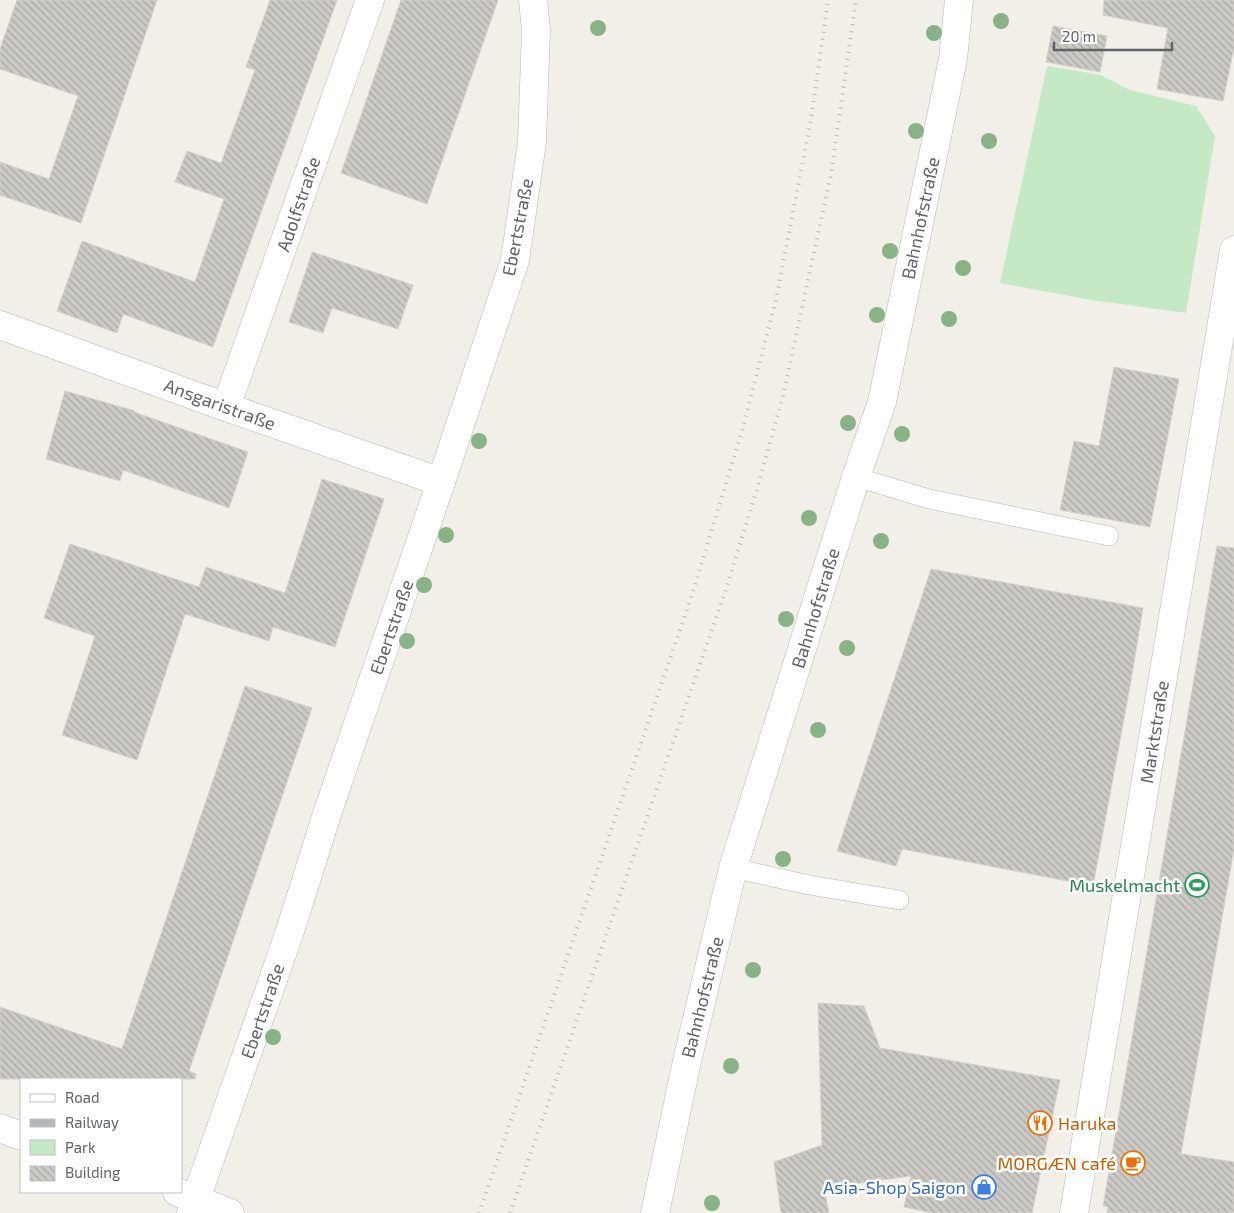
<svg xmlns="http://www.w3.org/2000/svg" width="1234" height="1213" font-family="'Exo 2',sans-serif">
  <style>
    .green { fill: #c5e8c5 }
    .building { fill: url(#building-back-hatch); stroke: #d6d1c6 }
    .lines { fill: none; stroke-linecap: round; stroke-linejoin: round }
    .lane-casing { stroke: #b5b8bc; stroke-width: 20 }
    .street-casing { stroke: #b5b8bc; stroke-width: 29 }
    .lane { stroke: #fff; stroke-width: 19 }
    .street { stroke: #fff; stroke-width: 28 }
    .rail { stroke: #b6b7b8; stroke-width: 4; stroke-dasharray: 1 6; stroke-linecap: butt }
    .tree { fill: #89b387 }
    .labels { text-anchor: middle; dominant-baseline: central; stroke-width: 5; stroke-linejoin: round; paint-order: stroke }
    .street-label { font-size: 18px; fill: #5f6368; stroke: #fff }
    .leisure-label { font-size: 18px; fill: #27864d; stroke: #fff; text-anchor: end }
    .food-label { font-size: 18px; fill: #c56008; stroke: #fff; text-anchor: start }
    .shop-label { font-size: 18px; fill: #366cbe; stroke: #fff; text-anchor: end }
  </style>
  <defs>
    <pattern id="building-back-hatch" width="6" height="6" patternUnits="userSpaceOnUse" patternTransform="scale(1.25)"><rect width="6" height="6" fill="#cccac5"/><path d="M-1 5l2 2M0 0l6 6M5-1l2 2" fill="none" stroke="#a9a8a4"/></pattern>
  </defs>
  <rect width="100%" height="100%" fill="#f1efe8"/>
  <!-- green -->
  <polygon class="green" points="1047,66 1101,75 1130,90 1196,106 1215,136 1186,313 1092,300 1000,283"/>
  <!-- building -->
  <g class="building">
    <polygon points="17,0 157,0 81,223 0,195 0,162 49,179 78,96 0,69 0,49"/>
    <polygon points="270,0 337,0 213,347 123,314 117,333 57,311 82,241 195,282 224,199 175,182 187,151 221,163 255,70 246,67"/>
    <polygon points="401,0 498,0 427,204 341,173"/>
    <polygon points="1104,0 1234,0 1234,48 1223,101 1157,89 1168,28 1103,15"/>
    <polygon points="1053,26 1107,36 1100,72 1046,62"/>
    <polygon points="312,252 413,285 398,329 332,308 323,333 289,322"/>
    <polygon points="1114,367 1179,379 1150,527 1060,510 1074,441 1099,446"/>
    <polygon points="65,391 135,411 134,412 248,452 229,508 123,470 120,481 46,459"/>
    <polygon points="322,479 384,499 335,647 273,627 269,641 185,614 137,760 62,735 95,636 44,618 70,544 199,587 206,567 285,593"/>
    <polygon points="1217,546 1234,548 1234,849 1181,1154 1234,1162 1234,1213 1107,1213 1108,1207 1103,1206"/>
    <polygon points="931,569 1143,608 1129,692 1093,886 902,849 896,866 837,851"/>
    <polygon points="245,686 312,708 189,1071 196,1074 195,1079 0,1079 0,1007 122,1049"/>
    <polygon points="818,1003 864,1006 880,1048 1060,1080 1032,1213 933,1213 904,1207 911,1176 824,1188 829,1213 781,1213 774,1162 822,1145"/>
  </g>
  <g class="lines">
    <!-- lane casing -->
    <g class="lane-casing">
      <g id="lane">
        <polyline points="856,477 929,499 1109,536"/>
        <polyline points="733,868 809,885 899,900"/>
      </g>
    </g>
    <!-- street casing -->
    <g class="street-casing">
      <g id="street">
        <polyline points="0,325 226,407 441,482"/>
        <polyline points="226,407 370,0"/>
        <polyline points="0,1128 21,1136"/>
        <polyline points="177,1192 230,1213"/>
        <polyline points="191,1213 289,934 328,811 441,482 515,260 532,142 536,30 533,0"/>
        <polyline points="655,1213 687,1061 733,868 856,477 882,402 953,59 959,0"/>
        <polyline points="1074,1213 1234,250"/>
      </g>
    </g>
    <!-- lane -->
    <use href="#lane" class="lane"/>
    <!-- street -->
    <use href="#street" class="street"/>
    <!-- rail -->
    <g class="rail">
      <polyline points="479,1213 691,598 742,431 776,300 811,119 828,0"/>
      <polyline points="510,1213 725,592 758,486 783,396 831,174 856,0"/>
    </g>
  </g>
  <!-- trees -->
  <g class="tree">
    <circle cx="1001" cy="21" r="8"/>
    <circle cx="598" cy="28" r="8"/>
    <circle cx="934" cy="33" r="8"/>
    <circle cx="916" cy="131" r="8"/>
    <circle cx="989" cy="141" r="8"/>
    <circle cx="890" cy="251" r="8"/>
    <circle cx="963" cy="268" r="8"/>
    <circle cx="877" cy="315" r="8"/>
    <circle cx="949" cy="319" r="8"/>
    <circle cx="848" cy="423" r="8"/>
    <circle cx="902" cy="434" r="8"/>
    <circle cx="479" cy="441" r="8"/>
    <circle cx="809" cy="518" r="8"/>
    <circle cx="446" cy="535" r="8"/>
    <circle cx="881" cy="541" r="8"/>
    <circle cx="424" cy="585" r="8"/>
    <circle cx="786" cy="619" r="8"/>
    <circle cx="407" cy="641" r="8"/>
    <circle cx="847" cy="648" r="8"/>
    <circle cx="818" cy="730" r="8"/>
    <circle cx="783" cy="859" r="8"/>
    <circle cx="753" cy="970" r="8"/>
    <circle cx="273" cy="1037" r="8"/>
    <circle cx="731" cy="1066" r="8"/>
    <circle cx="712" cy="1203" r="8"/>
  </g>
  <!-- icons -->
  <defs>
    <g id="stadium-ring" transform="scale(1.25)"><circle r="9.5" fill="#fff" stroke="#2e9e5b" stroke-width="1.5"/><path d="M0-5a6.5 5 0 1 0 0 10a6.5 5 0 1 0 0-10ZM-3.5-1.8h7v3.6h-7Z" fill="#2e9e5b"/></g>
    <g id="restaurant-ring" transform="scale(1.25)"><circle r="9.5" fill="#fff" stroke="#e8710a" stroke-width="1.5"/><path d="M-5-6h1v4h1v-4h1v4h1v-4h1v5L-1.5 .5V6h-2V.5L-5-1ZM5-6V6H3V1.5H1.5Q1.5-4 5-6Z" fill="#e8710a"/></g>
    <g id="cafe-ring" transform="scale(1.25)"><circle r="9.5" fill="#fff" stroke="#e8710a" stroke-width="1.5"/><path d="M-5.5-4.5H6V0H3Q3 3.5 0 3.5H-2.5Q-5.5 3.5-5.5 0ZM3-3.2v2h1.7v-2ZM-6 4.5H4V6H-6Z" fill="#e8710a"/></g>
    <g id="shop-ring" transform="scale(1.25)"><circle r="9.5" fill="#fff" stroke="#3f7fe0" stroke-width="1.5"/><path d="M-5-2.5h2.3a2.7 3.5 0 0 1 5.4 0H5L5.5 6h-11ZM-1.5-2.5h3a1.5 2.3 0 0 0-3 0Z" fill="#3f7fe0"/></g>
  </defs>
  <g fill-rule="evenodd">
    <use href="#stadium-ring" x="1197" y="885"/>
    <use href="#restaurant-ring" x="1040" y="1123"/>
    <use href="#cafe-ring" x="1133" y="1163"/>
    <use href="#shop-ring" x="984" y="1187"/>
  </g>
  <g class="labels">
    <!-- street labels -->
    <g class="street-label">
      <text transform="translate(298 204) rotate(-71)">Adolfstraße</text>
      <text transform="translate(920 218) rotate(-78)">Bahnhofstraße</text>
      <text transform="translate(517 227) rotate(-79)">Ebertstraße</text>
      <text transform="translate(220 404) rotate(20)">Ansgaristraße</text>
      <text transform="translate(815 608) rotate(-73)">Bahnhofstraße</text>
      <text transform="translate(391 627) rotate(-71)">Ebertstraße</text>
      <text transform="translate(1154 732) rotate(-81)">Marktstraße</text>
      <text transform="translate(702 997) rotate(-76)">Bahnhofstraße</text>
      <text transform="translate(262 1011) rotate(-71)">Ebertstraße</text>
    </g>
    <!-- leisure labels -->
    <g class="leisure-label">
      <text x="1180" y="885">Muskelmacht</text>
    </g>
    <!-- food labels -->
    <g class="food-label">
      <text x="1058" y="1123">Haruka</text>
      <text x="1116" y="1163" text-anchor="end">MORGÆN café</text>
    </g>
    <!-- shop labels -->
    <g class="shop-label">
      <text x="966" y="1187">Asia-Shop Saigon</text>
    </g>
  </g>
  <!-- legend -->
  <rect x="20" y="1078" width="162" height="115" fill="#ffffff" stroke="#bfc1c3"/>
  <rect x="30" y="1094" width="25" height="8" fill="#ffffff" stroke="#bfc1c3"/>
  <text x="65" y="1103" font-size="15" fill="#5f6368">Road</text>
  <rect x="30" y="1119" width="25" height="8" fill="#b6b7b8" stroke="#bfc1c3"/>
  <text x="65" y="1128" font-size="15" fill="#5f6368">Railway</text>
  <rect x="30" y="1140" width="25" height="15" fill="#c5e8c5" stroke="#bfc1c3"/>
  <text x="65" y="1153" font-size="15" fill="#5f6368">Park</text>
  <rect x="30" y="1166" width="25" height="15" fill="url(#building-back-hatch)" stroke="#bfc1c3"/>
  <text x="65" y="1178" font-size="15" fill="#5f6368">Building</text>
  <!-- scale -->
  <path d="M1054 42v8h118v-8" fill="none" stroke="#5f6368" stroke-width="2.5"/>
  <text x="1062" y="42" font-size="15" fill="#5f6368" stroke="#ffffff" stroke-width="4" paint-order="stroke">20 m</text>
</svg>
